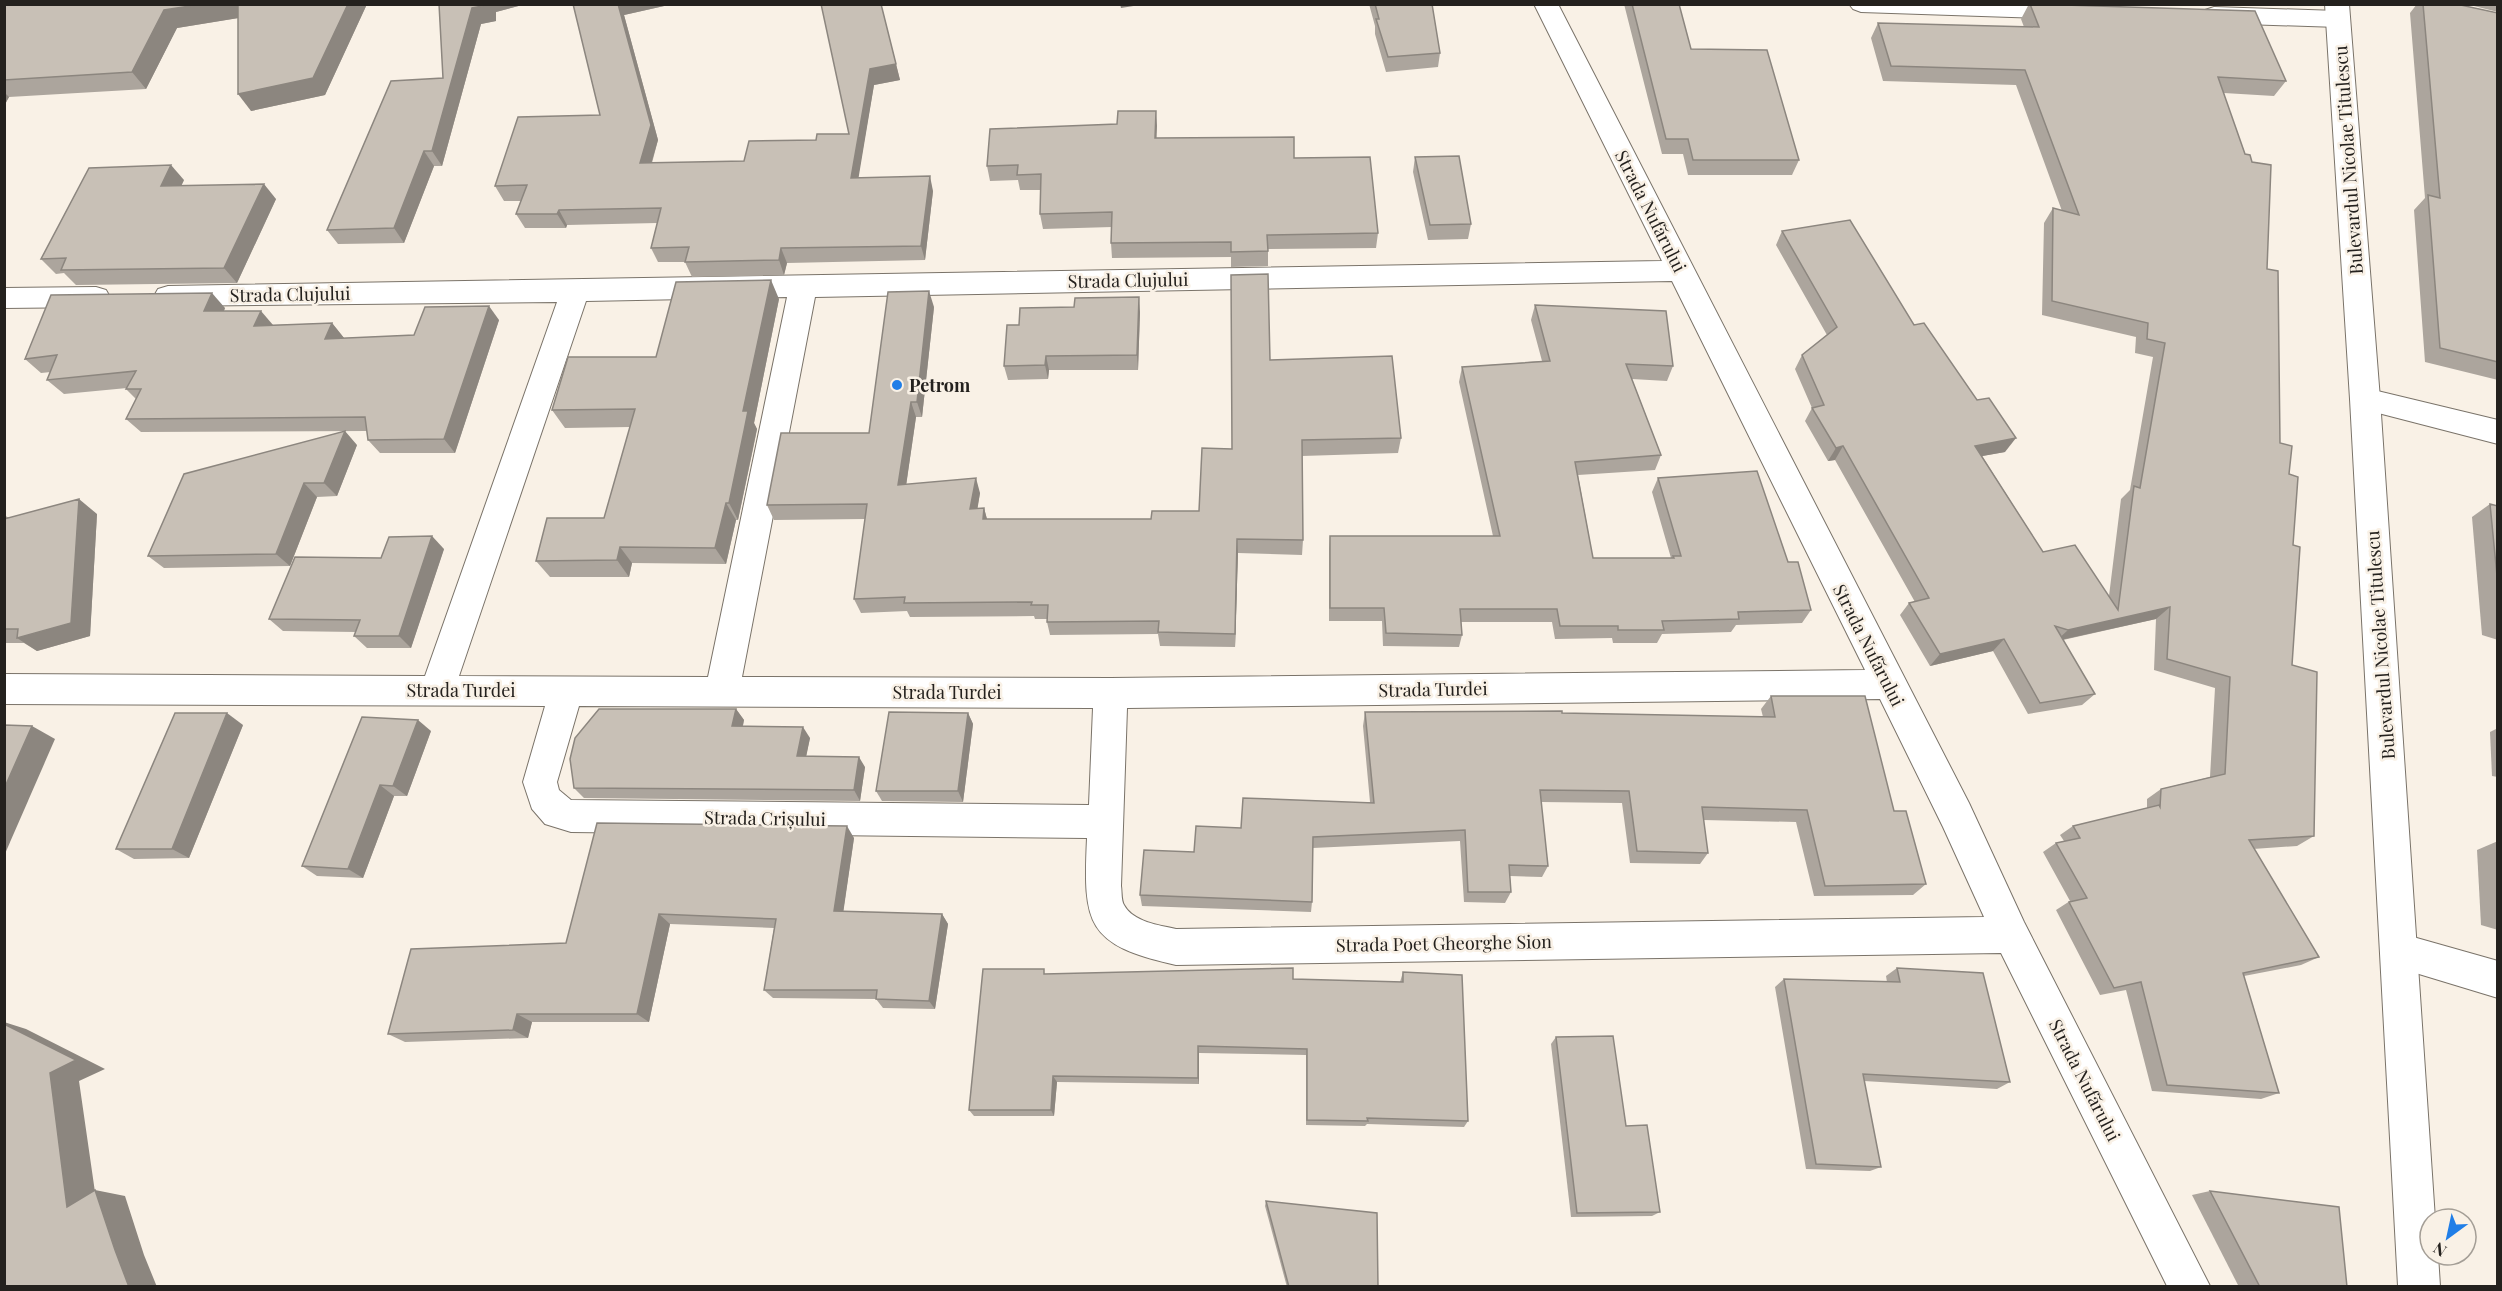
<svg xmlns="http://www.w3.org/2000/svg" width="2502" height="1291" font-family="'Playfair Display',serif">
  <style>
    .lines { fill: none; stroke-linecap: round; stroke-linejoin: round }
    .minor-casing { stroke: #7a7369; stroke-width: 2 }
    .tertiary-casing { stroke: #7a7369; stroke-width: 2 }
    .minor { fill: #fff; fill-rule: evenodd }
    .tertiary { fill: #fff; fill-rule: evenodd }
    .wall { fill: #aca59d }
    .shaded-wall { fill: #8c867f }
    .building { fill: #c8c0b6; stroke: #8c867f; stroke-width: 1.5 }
    .poi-dot { fill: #207ee7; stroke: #f9f1e6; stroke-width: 2 }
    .labels { text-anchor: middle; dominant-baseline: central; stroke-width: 5; stroke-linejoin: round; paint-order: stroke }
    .street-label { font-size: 18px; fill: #24211e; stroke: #f9f1e6 }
    .poi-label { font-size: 18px; font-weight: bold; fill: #24211e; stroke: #f9f1e6; text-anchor: start }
  </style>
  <rect width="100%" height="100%" fill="#f9f1e6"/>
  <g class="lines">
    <!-- minor casing -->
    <g class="minor-casing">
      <g id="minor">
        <path d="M1534,4H1558L1969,803L2024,922L2210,1286H2167L2001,953L1176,965C1086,945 1083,924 1087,838L571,832L545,824L532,809L523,782L545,706L4,704V674L425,676L557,302L168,306L158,303L154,296L158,289L168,286L1662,261ZM1672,281L1865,670L1111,678L742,677L815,297ZM787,297L708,677L459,676L586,301ZM1880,699L1943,827L1984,917L1176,929C1159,925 1133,922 1124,905C1121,900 1122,892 1121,886L1127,708ZM579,706L1093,708L1089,805L571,800L559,790L557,782Z"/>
        <polygon points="1849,4 2076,4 2081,6 2084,11 2081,16 2072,19 1861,12 1853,9"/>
        <polygon points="2214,7 2338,11 2347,14 2350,19 2347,24 2338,27 2214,23 2205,20 2202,15 2205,10"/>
        <polygon points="96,287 106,290 110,297 106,304 96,307 4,308 4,288"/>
        <polygon points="2365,388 2498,420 2498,444 2355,407 2350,399 2355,391"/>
        <polygon points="2399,933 2498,961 2498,998 2386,964 2380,951 2386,938"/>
      </g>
    </g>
    <!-- tertiary casing -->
    <g class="tertiary-casing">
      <polygon id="tertiary" points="2325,4 2349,4 2380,399 2435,1219 2430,1219 2430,1255 2438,1255 2440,1286 2398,1286 2350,399"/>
    </g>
    <!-- minor -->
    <use href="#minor" class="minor"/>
    <!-- tertiary -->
    <use href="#tertiary" class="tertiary"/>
  </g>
  <!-- wall -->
  <g class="wall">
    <polygon points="4,4 367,4 325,95 251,111 238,18 177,28 146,89 9,97 4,106"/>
    <polygon points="439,4 526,4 496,12 496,21 481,24 442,166 434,166 404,243 338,244 327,230 443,78"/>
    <polygon points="573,4 673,4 624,15 658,140 652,163 744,161 816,140 849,134 881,4 900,80 874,85 858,177 933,191 925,260 787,263 784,275 692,277 685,262 658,262 651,248 657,223 567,225 566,228 525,228 516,214 521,201 504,201 495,186 600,115"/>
    <polygon points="1369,4 1432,4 1440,53 1438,67 1386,72 1375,34 1375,26"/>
    <polygon points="1624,4 1679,4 1691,49 1799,160 1792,175 1688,175 1683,154 1662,154"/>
    <polygon points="2029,4 2047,4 2286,81 2274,96 2224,93 2267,269 2280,443 2289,474 2293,545 2292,665 2314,836 2297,846 2253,849 2319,957 2301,965 2244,976 2279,1093 2261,1099 2152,1091 2126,990 2100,995 2056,910 2070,901 2043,852 2056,843 2064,841 2060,835 2073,826 2147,808 2147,799 2161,789 2210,777 2215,688 2154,670 2156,619 2063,640 2095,694 2082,705 2028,714 1993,651 1930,666 1900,615 1909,603 1915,602 1835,460 1828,461 1805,421 1812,408 1795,369 1802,355 1827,335 1776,245 1782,231 1914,325 2005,452 1982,456 2043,552 2109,596 2121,499 2130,490 2153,357 2135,353 2136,337 2042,315 2044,223 2053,208 2062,211 2016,85 1883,81 1871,38 1878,23 2024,27 2021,19"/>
    <polygon points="2206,4 2269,4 2267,6"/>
    <polygon points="2417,4 2456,4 2498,13 2498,380 2425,362 2414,210 2425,198 2410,13"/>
    <polygon points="2466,4 2498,4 2498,12"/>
    <polygon points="1156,111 1156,138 1294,158 1378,233 1376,248 1268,249 1268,266 1231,267 1231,257 1112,258 1111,243 1112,227 1043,229 1040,214 1041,190 1020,190 1018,180 990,181 987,166"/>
    <polygon points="1415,157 1471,224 1468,239 1428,240 1413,172"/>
    <polygon points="184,180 181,186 276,199 237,283 76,285 64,273 56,274 41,259"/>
    <polygon points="779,299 754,423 757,429 753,449 738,520 736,520 726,564 632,563 629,577 550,577 536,561 604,518 630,427 565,428 552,410"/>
    <polygon points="1535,305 1673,366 1667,381 1632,379 1661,455 1655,470 1578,475 1593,558 1671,558 1652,492 1658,478 1788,562 1811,610 1802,623 1736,625 1731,632 1662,634 1657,643 1613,643 1612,638 1555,639 1552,622 1461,622 1462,635 1459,647 1383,646 1382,621 1329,621 1329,549 1330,536 1493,536 1459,382 1462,367 1542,361 1531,320"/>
    <polygon points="934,307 922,417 916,417 906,485 980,493 977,509 984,508 987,519 1151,519 1199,511 1232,449 1270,360 1401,438 1398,453 1302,456 1303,540 1302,555 1238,553 1235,647 1160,646 1158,634 1050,635 1047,622 1047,619 1035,619 1034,616 910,617 907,611 861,613 854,599 865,519 774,520 767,505 869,433"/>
    <polygon points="225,308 224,311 273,325 332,323 344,338 414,335 499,320 455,453 380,453 368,440 367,431 141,432 126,419 136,399 126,389 127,388 64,394 47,380 51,372 41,373 25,359"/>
    <polygon points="1140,312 1138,370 1049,370 1048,379 1008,380 1004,366 1019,325"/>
    <polygon points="357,445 337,496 317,497 290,566 164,568 148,556"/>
    <polygon points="2490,504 2498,506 2498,640 2482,635 2472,517"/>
    <polygon points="97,514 90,636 37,651 24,643 4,643 4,515 9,518"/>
    <polygon points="444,549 411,648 367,648 354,636 356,632 283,631 269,619 381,558"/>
    <polygon points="1771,696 1894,811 1926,884 1913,895 1814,896 1796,822 1703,820 1708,853 1700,864 1630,863 1622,803 1541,802 1548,866 1542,877 1510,876 1511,892 1505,903 1464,902 1460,841 1313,848 1312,902 1311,912 1142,906 1140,895 1194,852 1241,828 1370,802 1363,726 1365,712 1562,713 1763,717 1761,709"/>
    <polygon points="736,709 744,720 743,726 810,738 806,756 865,767 860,801 584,798 574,788"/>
    <polygon points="968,713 973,724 963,802 882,801 876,791"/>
    <polygon points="243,725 189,858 134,859 116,849"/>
    <polygon points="2498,728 2498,777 2492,776 2490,732"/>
    <polygon points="431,731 407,796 394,796 363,878 317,876 302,866"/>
    <polygon points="854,838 843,912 942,914 948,924 935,1009 883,1008 876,999 773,998 764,990 774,928 670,924 649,1022 532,1022 528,1038 405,1042 388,1034 566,943"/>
    <polygon points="2498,841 2498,930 2481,925 2477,850"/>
    <polygon points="1897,968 2010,1082 1997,1089 1864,1081 1881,1167 1870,1171 1806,1169 1775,987 1784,979 1887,982 1886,976"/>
    <polygon points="1403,972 1468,1121 1464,1127 1367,1124 1365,1126 1306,1125 1306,1055 1199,1053 1199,1084 1057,1082 1054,1116 974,1116 969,1110 1047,974 1400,982"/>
    <polygon points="1556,1037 1660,1212 1652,1216 1571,1217 1551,1044"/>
    <polygon points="2210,1191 2347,1287 2239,1287 2192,1195"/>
    <polygon points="1266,1201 1378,1287 1287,1287 1265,1206"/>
  </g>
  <!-- shaded-wall -->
  <g class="shaded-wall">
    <polygon points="203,4 242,4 251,16 177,28 146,89 132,72 164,10"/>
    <polygon points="348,4 367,4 325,95 251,111 238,94"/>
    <polygon points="488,4 526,4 496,12 496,21 481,24 442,166 432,151 472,8"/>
    <polygon points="618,4 673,4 624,15 658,140 647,178 640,163"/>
    <polygon points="881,4 900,80 874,85 856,193 851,178"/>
    <polygon points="1120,4 1146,4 1121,8"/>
    <polygon points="4,92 9,97 4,106"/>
    <polygon points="1156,111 1157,126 1156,154 1155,138"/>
    <polygon points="424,151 434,166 404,243 394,228"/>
    <polygon points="171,165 184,180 174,201 161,186"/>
    <polygon points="930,176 933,191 925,260 921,246"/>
    <polygon points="264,184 276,199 237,283 224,268"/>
    <polygon points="559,210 567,225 566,228 557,214"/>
    <polygon points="781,248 787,263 784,275 779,260"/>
    <polygon points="771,280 779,299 754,423 757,429 738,520 729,503 743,411"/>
    <polygon points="929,291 934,307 922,417 917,402"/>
    <polygon points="212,293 225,308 217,326 204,311"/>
    <polygon points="1139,297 1140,312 1138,370 1137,355"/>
    <polygon points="489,306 499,320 455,453 444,439"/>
    <polygon points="261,311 273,325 254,326"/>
    <polygon points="332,323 344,338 325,339"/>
    <polygon points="1046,356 1049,370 1048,379 1045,365"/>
    <polygon points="911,402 916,417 904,500 898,485"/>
    <polygon points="345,431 357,445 337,496 324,483"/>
    <polygon points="2016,438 2005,452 1966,459 1975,446"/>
    <polygon points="1843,446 1835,460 1828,461 1836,448"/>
    <polygon points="976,478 980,493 975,524 970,509"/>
    <polygon points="304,483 317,497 290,566 276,554"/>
    <polygon points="79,499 97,514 90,636 37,651 17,638"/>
    <polygon points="726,503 736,520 726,564 715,548"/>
    <polygon points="984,508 988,523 983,519"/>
    <polygon points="432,536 444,549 411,648 399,636"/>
    <polygon points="1237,539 1238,553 1235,647 1235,634"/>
    <polygon points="620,547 632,563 629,577 617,560"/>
    <polygon points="2170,607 2156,619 2056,641 2068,630"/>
    <polygon points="2004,639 1993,651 1930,666 1940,654"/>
    <polygon points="736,709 744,720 740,737 732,726"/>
    <polygon points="227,713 243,725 189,858 172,849"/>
    <polygon points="968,713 973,724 963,802 958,791"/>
    <polygon points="418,720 431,731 407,796 393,786"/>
    <polygon points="32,726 55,739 4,856 4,789"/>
    <polygon points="803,727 810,738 804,767 797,756"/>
    <polygon points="859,757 865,767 860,801 854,790"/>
    <polygon points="380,785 394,796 363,878 348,869"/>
    <polygon points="847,826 854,838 842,921 834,911"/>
    <polygon points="659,914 670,924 649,1022 637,1014"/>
    <polygon points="942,914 948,924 935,1009 929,1001"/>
    <polygon points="517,1014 532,1022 528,1038 513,1030"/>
    <polygon points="4,1022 26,1029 105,1069 79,1081 98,1213 67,1207"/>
    <polygon points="1198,1046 1199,1053 1199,1084 1198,1078"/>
    <polygon points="1053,1076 1057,1082 1054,1116 1051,1110"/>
    <polygon points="95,1190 125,1196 144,1255 157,1287 129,1287 115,1250"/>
  </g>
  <!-- building -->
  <g class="building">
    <polygon points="4,4 203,4 164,10 132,72 4,80"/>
    <polygon points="238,4 348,4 313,78 238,94"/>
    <polygon points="439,4 488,4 488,5 472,8 432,151 424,151 394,228 327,230 391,81 443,78"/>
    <polygon points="573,4 618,4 651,125 640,163 744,161 749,141 816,140 817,134 849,134 821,4 881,4 896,64 870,69 851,178 930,176 921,246 781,248 779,260 685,262 689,247 651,248 661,208 559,210 557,214 516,214 527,185 495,186 518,117 600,115"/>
    <polygon points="1375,4 1432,4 1440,53 1388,57 1376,19 1379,19"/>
    <polygon points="1632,4 1679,4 1691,49 1767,50 1799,160 1693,160 1688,139 1666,139"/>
    <polygon points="2030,4 2255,11 2286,81 2218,77 2245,154 2250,155 2252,162 2271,165 2267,269 2278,271 2280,443 2292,446 2289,474 2298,477 2293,545 2300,547 2292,665 2317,672 2314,836 2249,840 2319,957 2243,973 2279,1093 2167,1085 2141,982 2114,988 2069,902 2087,898 2056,843 2080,838 2073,826 2159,805 2160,807 2161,789 2225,774 2230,677 2167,659 2170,607 2068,630 2055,626 2095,694 2040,703 2004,639 1940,654 1909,603 1929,598 1843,446 1836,448 1812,408 1824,405 1802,355 1837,327 1782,231 1850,220 1914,325 1924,323 1977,400 1989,398 2016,438 1975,446 2043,552 2075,545 2118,610 2134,486 2140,488 2165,343 2147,339 2148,323 2052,301 2053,208 2079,215 2025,70 1891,66 1878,23 2039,27"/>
    <polygon points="2423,4 2456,4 2498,13 2498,362 2440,348 2428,195 2440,198"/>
    <polygon points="1118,111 1156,111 1155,138 1294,137 1294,158 1370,157 1378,233 1267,235 1268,251 1231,252 1231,242 1111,243 1112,212 1040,214 1041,174 1017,175 1018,165 987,166 990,129 1117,124"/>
    <polygon points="1459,156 1471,224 1430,225 1415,157"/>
    <polygon points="171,165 161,186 264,184 224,268 61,270 66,258 41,259 89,168"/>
    <polygon points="1268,274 1270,360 1392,356 1401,438 1302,440 1303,540 1237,539 1235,634 1158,632 1159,621 1047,622 1048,605 1031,605 1032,602 904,603 905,597 854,599 867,504 767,505 781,433 869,433 888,292 929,291 917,402 911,402 898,485 976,478 970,509 984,508 983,519 1151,519 1152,511 1199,511 1202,448 1232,449 1231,275"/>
    <polygon points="771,280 743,411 748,411 744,431 729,503 726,503 715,548 620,547 617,560 536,561 547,518 604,518 635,409 552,410 568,357 656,357 676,282"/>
    <polygon points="212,293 204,311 261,311 254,326 332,323 325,339 414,335 425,307 489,306 444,439 368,440 365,417 126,419 141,389 126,389 136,371 47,380 57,355 25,359 51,295"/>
    <polygon points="1139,297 1137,355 1046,356 1045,365 1004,366 1007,325 1019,325 1020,308 1074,307 1075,298"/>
    <polygon points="1535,305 1666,311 1673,366 1626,364 1661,455 1575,462 1593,558 1674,558 1673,556 1681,556 1658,478 1757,471 1788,562 1798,562 1811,610 1738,612 1739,619 1662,621 1664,630 1618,630 1618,626 1560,626 1557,609 1460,609 1462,635 1386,633 1384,608 1330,608 1330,536 1500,536 1462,367 1550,361"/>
    <polygon points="345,431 324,483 304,483 276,554 148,556 184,474"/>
    <polygon points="79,499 71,623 17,638 18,629 4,629 4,519"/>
    <polygon points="2490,504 2498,506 2498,586"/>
    <polygon points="432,536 399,636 354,636 360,620 269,619 295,557 381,558 389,537"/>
    <polygon points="1771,696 1865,696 1894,811 1906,811 1926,884 1825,886 1807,810 1702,807 1708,853 1637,851 1629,791 1540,790 1548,866 1509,865 1511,892 1468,892 1465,830 1313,837 1312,902 1140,895 1144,850 1194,852 1196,826 1241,828 1243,798 1374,803 1365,712 1562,711 1562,713 1775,717"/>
    <polygon points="599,709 736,709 732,726 803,727 797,756 859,757 854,790 574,788 570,759 575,738"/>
    <polygon points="889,712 968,713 958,791 876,791"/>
    <polygon points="175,713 227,713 172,849 116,849"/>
    <polygon points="362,717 418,720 393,786 380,785 348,869 302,866"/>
    <polygon points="4,725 32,726 4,789"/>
    <polygon points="597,823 847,826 834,911 942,914 929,1001 876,999 877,990 764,990 776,919 659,914 637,1014 517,1014 513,1030 388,1034 411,949 566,943"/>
    <polygon points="1293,968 1293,979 1403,982 1403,972 1462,975 1468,1121 1367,1118 1368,1121 1307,1120 1307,1049 1198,1046 1198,1078 1053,1076 1051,1110 969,1110 983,969 1044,969 1044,974"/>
    <polygon points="1897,968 1983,973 2010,1082 1863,1074 1881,1167 1816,1164 1784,979 1900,982"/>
    <polygon points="4,1024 76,1060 50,1073 67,1207 95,1190 115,1250 129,1287 4,1287"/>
    <polygon points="1613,1036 1626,1126 1647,1125 1660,1212 1577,1213 1556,1037"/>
    <polygon points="2210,1191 2339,1207 2347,1287 2260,1287"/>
    <polygon points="1266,1201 1377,1213 1378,1287 1289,1287"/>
  </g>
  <!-- markers -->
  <circle class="poi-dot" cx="897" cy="385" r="6"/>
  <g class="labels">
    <!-- street labels -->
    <g class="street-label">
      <text transform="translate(2348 160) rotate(-94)">Bulevardul Nicolae Titulescu</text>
      <text transform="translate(1651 211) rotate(63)">Strada Nufărului</text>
      <text transform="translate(1128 280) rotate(-1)">Strada Clujului</text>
      <text transform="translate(290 294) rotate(-1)">Strada Clujului</text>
      <text transform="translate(1869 645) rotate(63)">Strada Nufărului</text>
      <text transform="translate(2380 645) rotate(-94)">Bulevardul Nicolae Titulescu</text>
      <text transform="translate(1433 689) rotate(-1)">Strada Turdei</text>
      <text x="461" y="690">Strada Turdei</text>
      <text x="947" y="692">Strada Turdei</text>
      <text transform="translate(765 818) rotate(1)">Strada Crișului</text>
      <text transform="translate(1444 943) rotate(-1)">Strada Poet Gheorghe Sion</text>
      <text transform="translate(2085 1080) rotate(63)">Strada Nufărului</text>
    </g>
    <!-- poi labels -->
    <g class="poi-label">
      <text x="909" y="385">Petrom</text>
    </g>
  </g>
  <!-- border -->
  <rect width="2502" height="1291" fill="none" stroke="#24211e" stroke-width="12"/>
  <!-- north arrow -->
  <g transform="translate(2448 1237) rotate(213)"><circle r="28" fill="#f9f1e6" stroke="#a49e96" stroke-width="1.5"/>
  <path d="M0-4.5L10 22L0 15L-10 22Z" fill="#207ee7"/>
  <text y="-9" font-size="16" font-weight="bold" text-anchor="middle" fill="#24211e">N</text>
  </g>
</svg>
